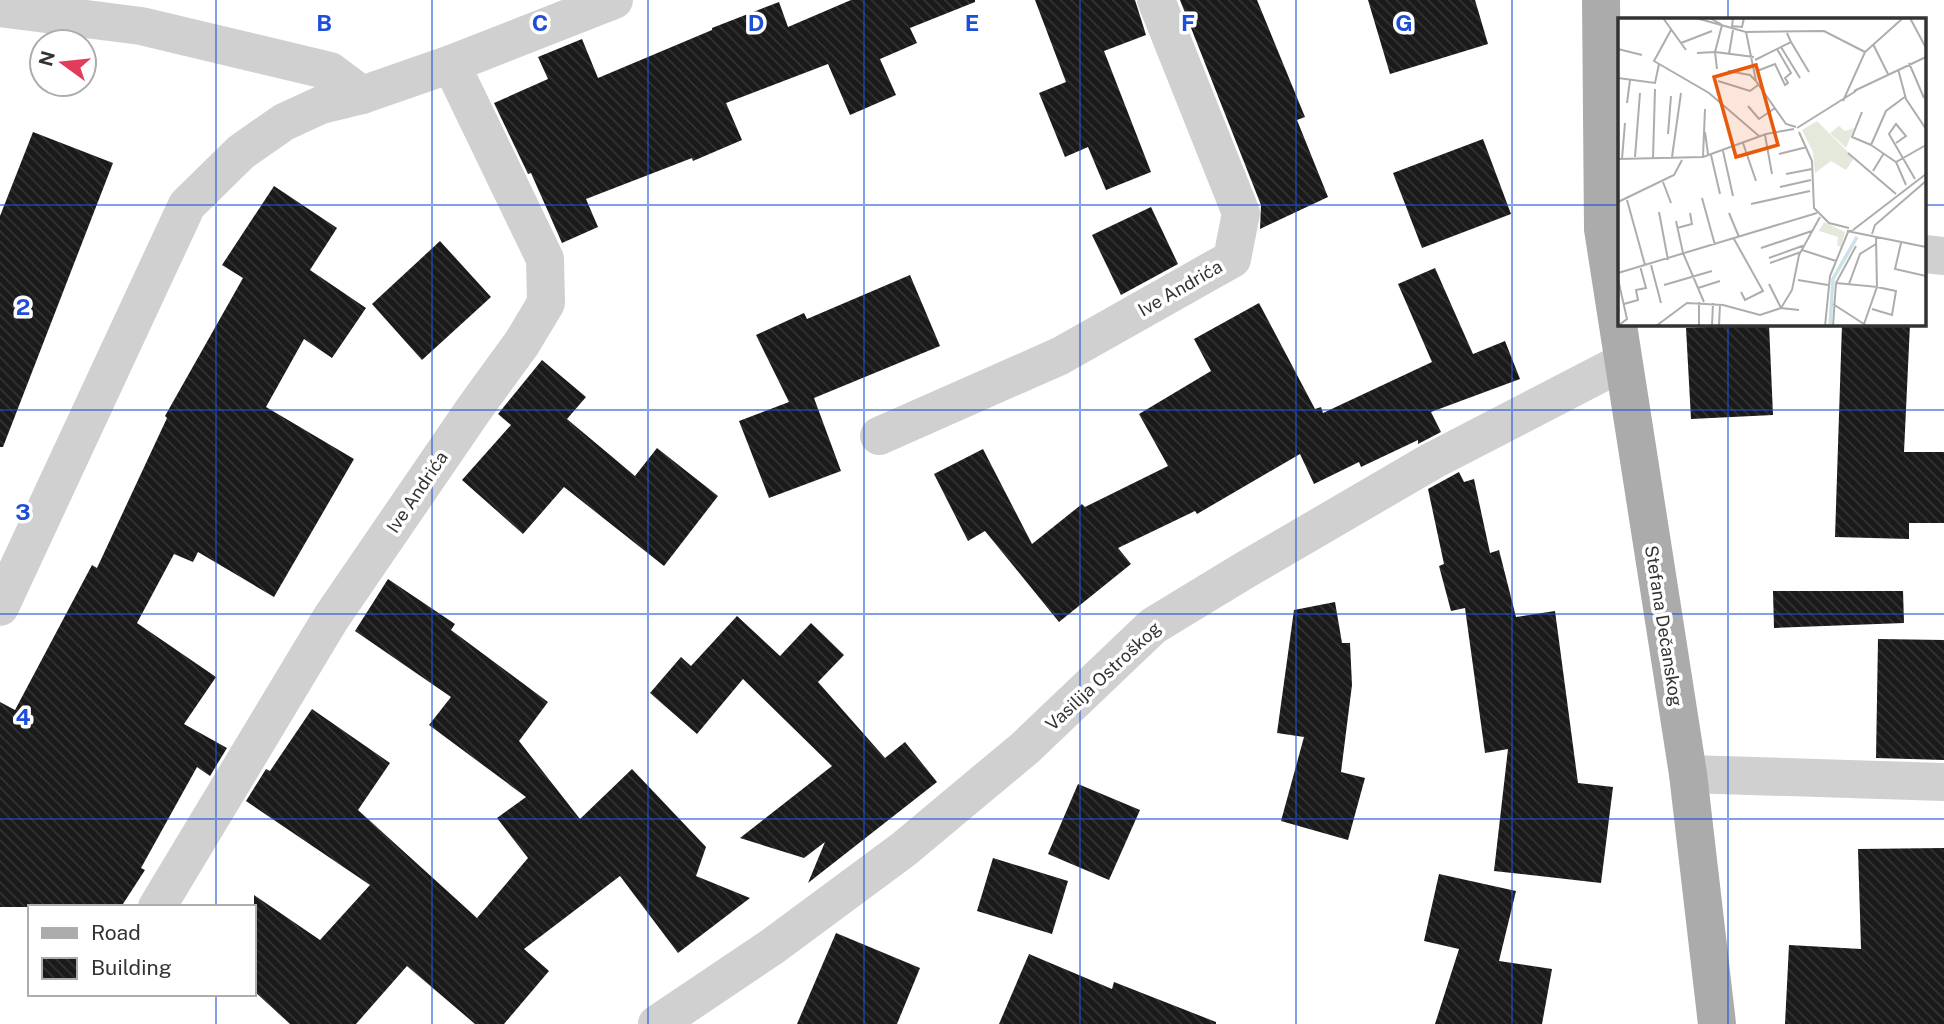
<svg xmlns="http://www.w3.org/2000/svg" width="1944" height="1024" font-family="'Public Sans',sans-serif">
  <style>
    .building { fill: url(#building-back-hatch) }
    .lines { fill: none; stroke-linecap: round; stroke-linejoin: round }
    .minor { stroke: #d0d0d0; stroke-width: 38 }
    .major { stroke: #ababab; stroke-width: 38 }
    .grid { fill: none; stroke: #1d4ed8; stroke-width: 2; stroke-opacity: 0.55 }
    .labels { text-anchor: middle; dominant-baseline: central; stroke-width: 7; stroke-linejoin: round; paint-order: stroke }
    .street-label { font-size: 18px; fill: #333; stroke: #fff }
    .inset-river { fill: none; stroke: #cce2eb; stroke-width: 3.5 }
    .inset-road { fill: none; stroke: #adadad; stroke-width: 2 }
    .view { fill: #e8590c; fill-opacity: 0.15; stroke: #e8590c; stroke-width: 3.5 }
    .inset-edge { fill: none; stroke: #333; stroke-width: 3.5 }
    .grid-label { font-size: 23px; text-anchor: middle; font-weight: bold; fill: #1d4ed8; stroke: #fff; stroke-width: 7; stroke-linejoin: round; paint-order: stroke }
  </style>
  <defs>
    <pattern id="building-back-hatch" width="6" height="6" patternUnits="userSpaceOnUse" patternTransform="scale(1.75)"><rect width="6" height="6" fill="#1a1a1a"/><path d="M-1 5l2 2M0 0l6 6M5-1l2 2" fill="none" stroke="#333"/></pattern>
  </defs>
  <rect width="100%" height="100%" fill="#fff"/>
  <!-- building -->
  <g class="building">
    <polygon points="851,0 975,0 975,2 910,28 917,43 880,59 896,95 850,115 828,64 726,103 742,140 693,161 692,158 586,199 598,227 562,243 531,173 528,174 494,103 548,79 538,57 582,39 598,78 712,30 712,28 779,2 788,27"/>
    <polygon points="1035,0 1135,0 1146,35 1104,51 1151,172 1106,190 1088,147 1065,157 1039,93 1066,82"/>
    <polygon points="1180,0 1257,0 1305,117 1297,120 1328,197 1260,229 1261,205"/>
    <polygon points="1368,0 1475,0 1488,44 1390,74"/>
    <polygon points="33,132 113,163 3,447 0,447 0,216"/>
    <polygon points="1483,139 1511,214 1422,248 1393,173"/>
    <polygon points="274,186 337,228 310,270 366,308 332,358 304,339 266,407 354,459 274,597 198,552 193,562 174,554 137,623 216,677 184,724 227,748 210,776 197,767 141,868 145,870 121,907 0,907 0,702 15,710 92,565 97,568 167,418 165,416 243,278 222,265"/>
    <polygon points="1151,207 1178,264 1121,295 1092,235"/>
    <polygon points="440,241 491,297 422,360 372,304"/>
    <polygon points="1435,268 1473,354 1505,341 1520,379 1431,412 1441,432 1418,444 1418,440 1361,467 1359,462 1314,484 1300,454 1197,514 1195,511 1118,548 1131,564 1059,622 985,531 968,541 934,474 983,449 1032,544 1082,504 1085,507 1168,466 1139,414 1211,371 1194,339 1259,303 1315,409 1321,407 1323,413 1432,362 1398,284"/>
    <polygon points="910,275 940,346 814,398 841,471 769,498 739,421 789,402 756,335 804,313 807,319"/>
    <polygon points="1769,324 1773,415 1691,419 1686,328"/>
    <polygon points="1842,324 1910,324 1904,452 1944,452 1944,523 1909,523 1909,539 1835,537"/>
    <polygon points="542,360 586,397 567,419 635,476 657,448 718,496 664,566 564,487 523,534 462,480 511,425 498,414"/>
    <polygon points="1459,472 1464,482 1474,479 1490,553 1499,550 1516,617 1555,611 1578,783 1613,787 1601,883 1494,871 1508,749 1485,753 1465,608 1451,611 1439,566 1444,564 1428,489"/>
    <polygon points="388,579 455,624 451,630 548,702 519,741 580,819 632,769 706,847 696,876 750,898 678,953 620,876 524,949 549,971 504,1024 475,1024 407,966 356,1024 290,1024 254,991 254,895 320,940 370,885 246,801 266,769 270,771 312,709 390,763 358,810 477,918 528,858 497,818 526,797 429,725 451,697 355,631"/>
    <polygon points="1773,591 1903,591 1904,623 1774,628"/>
    <polygon points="1335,602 1342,643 1350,643 1352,685 1341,772 1365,778 1348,840 1281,821 1304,737 1277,733 1294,610"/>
    <polygon points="737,616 780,656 811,623 844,655 818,682 885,758 905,742 937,782 808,883 825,842 804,858 740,838 832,766 743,679 697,734 650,693 681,657 691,666"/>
    <polygon points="1878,639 1944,640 1944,760 1876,758"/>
    <polygon points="1078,784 1140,810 1109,880 1048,854"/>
    <polygon points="1944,848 1944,1024 1785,1024 1789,945 1861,949 1858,849"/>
    <polygon points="993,858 1068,881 1052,934 977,911"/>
    <polygon points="1439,874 1516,891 1499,961 1552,969 1542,1024 1435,1024 1459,949 1424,941"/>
    <polygon points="836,933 920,968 897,1024 797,1024"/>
    <polygon points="1029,954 1112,989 1114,982 1216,1022 1216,1024 999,1024"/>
  </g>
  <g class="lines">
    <!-- minor -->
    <g class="minor">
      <polyline points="0,8 141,26 330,71 362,95 451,64 614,0"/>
      <polyline points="1925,254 1944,256"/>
      <polyline points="879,436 1060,356 1232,259 1241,213 1156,0"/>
      <polyline points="0,607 187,205 241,152 284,122 321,105 362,95"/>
      <polyline points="1688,774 1944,782"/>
      <polyline points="157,907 331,618 474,409 522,343 546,303 545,259 451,64"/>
      <polyline points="657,1024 773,946 904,849 1025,748 1153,626 1245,570 1432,461 1623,362"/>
    </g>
    <!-- major -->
    <polyline class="major" points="1601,0 1603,229 1688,774 1717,1024"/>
  </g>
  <!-- grid -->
  <path class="grid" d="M216,0V907M432,0V1024M648,0V1024M864,0V1024M1080,0V1024M1296,0V1024M1512,0V1024M1728,0V19M0,205H1620M1925,205H1944M1728,324V1024M0,410H1944M0,614H1944M0,819H1944M216,994V1024"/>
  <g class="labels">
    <!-- street labels -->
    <g class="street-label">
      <text transform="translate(1180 288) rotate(-30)">Ive Andrića</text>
      <text transform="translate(417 492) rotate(-56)">Ive Andrića</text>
      <text transform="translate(1664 626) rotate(81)">Stefana Dečanskog</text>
      <text transform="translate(1103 676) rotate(-43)">Vasilija Ostroškog</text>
    </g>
  </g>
  <!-- overview -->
  <g transform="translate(1618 18)">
    <rect width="308" height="308" fill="#fff"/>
    <path d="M221,108L227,113L236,110L228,130L212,115ZM206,204L227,214L223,229L219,227L220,219L201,213Z" fill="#e4e9dc"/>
    <path d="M199,103L236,140L228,152L213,143L197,155L195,134L184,112Z" fill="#e4e9dc"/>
    <path class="inset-river" d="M212,308L215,261L239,219"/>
    <path class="inset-road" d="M45,0L68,32M78,0L128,14L206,13L247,34M115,0L114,8L124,9L126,0M292,0L308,30M53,12L36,43L91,75L141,118M128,14L138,63L168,106L178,109M173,24L191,54M63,25L94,13M255,26L270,56M163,29L182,60M0,31L24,37M79,35L97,34L104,7L92,0M111,36L115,12M137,42L173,24L169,15M291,45L306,80M99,51L97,34L136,39M280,51L288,81L308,111M110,53L132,57L138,63M139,53L157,46L167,67L170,65L167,60L173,55L159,31M0,60L37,65L41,46M100,63L132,73L140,67M236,73L308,39M288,78L268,93L253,127L278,144L308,127M225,83L247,34L285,0M9,85L12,62M130,88L141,101L157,90M244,94L234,119L253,127M179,110L238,73M87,114L90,136M181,114L194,143L196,190L211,205L231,210M50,116L53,78M147,117L154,156M125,125L138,163M278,125L288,118L278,106L271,116L297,161M105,133L115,178M230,135L278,176M161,136L189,129M93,137L102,176M17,139L22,75M54,139L63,75M85,139L87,91M35,140L37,71M0,141L85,139L148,116L176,111M4,141L7,105M278,144L288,167M255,153L266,135M168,156L194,151M45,164L53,185M162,169L193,162M84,180L97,227M9,182L27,247M0,184L56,157L64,142M133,186L192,173M41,194L50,242M111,195L121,219M58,203L65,235L86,284M59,210L74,206L72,195M235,212L308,156M235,213H229L308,229M254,216L257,207L308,163M116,221L145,273L127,282L123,274M283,225L277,251L308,258M143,230L194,213M184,232L218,243M151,240L187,227M152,245L183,234M33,247L43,285M0,255L199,195M0,261L9,301L1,307M180,262L210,267M218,265L259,269L258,219M151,266L163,290L181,292M231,266L242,236L258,226M46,267L94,253M80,270L102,263M6,286L20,282L18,272L28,270L22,248M215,286L249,308M246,306L259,269L278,273L274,297L254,291M38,308L69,285L105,287L142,297L163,290L174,272L181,237L202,199M81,308V284M94,308L95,285M101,308L102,286M207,308L212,258L230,214M215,308L218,265L238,228"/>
    <path class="view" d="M138,47L160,127L118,139L96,59Z"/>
    <rect width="308" height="308" class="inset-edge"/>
  </g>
  <g class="grid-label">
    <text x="324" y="31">B</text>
    <text x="540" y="31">C</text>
    <text x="756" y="31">D</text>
    <text x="972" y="31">E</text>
    <text x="1188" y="31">F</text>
    <text x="1404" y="31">G</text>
    <text x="23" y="315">2</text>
    <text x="23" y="520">3</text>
    <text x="23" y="725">4</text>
  </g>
  <!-- legend -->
  <rect x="28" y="905" width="228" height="91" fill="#ffffff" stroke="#adadad" stroke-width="2"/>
  <rect x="42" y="928" width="35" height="10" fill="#ababab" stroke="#adadad" stroke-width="2"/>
  <text x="91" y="940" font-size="21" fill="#333333">Road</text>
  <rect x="42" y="958" width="35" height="21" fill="url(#building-back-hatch)" stroke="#adadad" stroke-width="2"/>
  <text x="91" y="975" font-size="21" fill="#333333">Building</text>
  <!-- north arrow -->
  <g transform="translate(63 63) rotate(285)"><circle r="33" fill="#ffffff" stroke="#adadad" stroke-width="2"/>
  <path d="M0-5L12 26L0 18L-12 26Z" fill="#e13d5a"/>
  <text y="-10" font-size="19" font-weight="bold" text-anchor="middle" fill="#333333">N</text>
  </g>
</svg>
